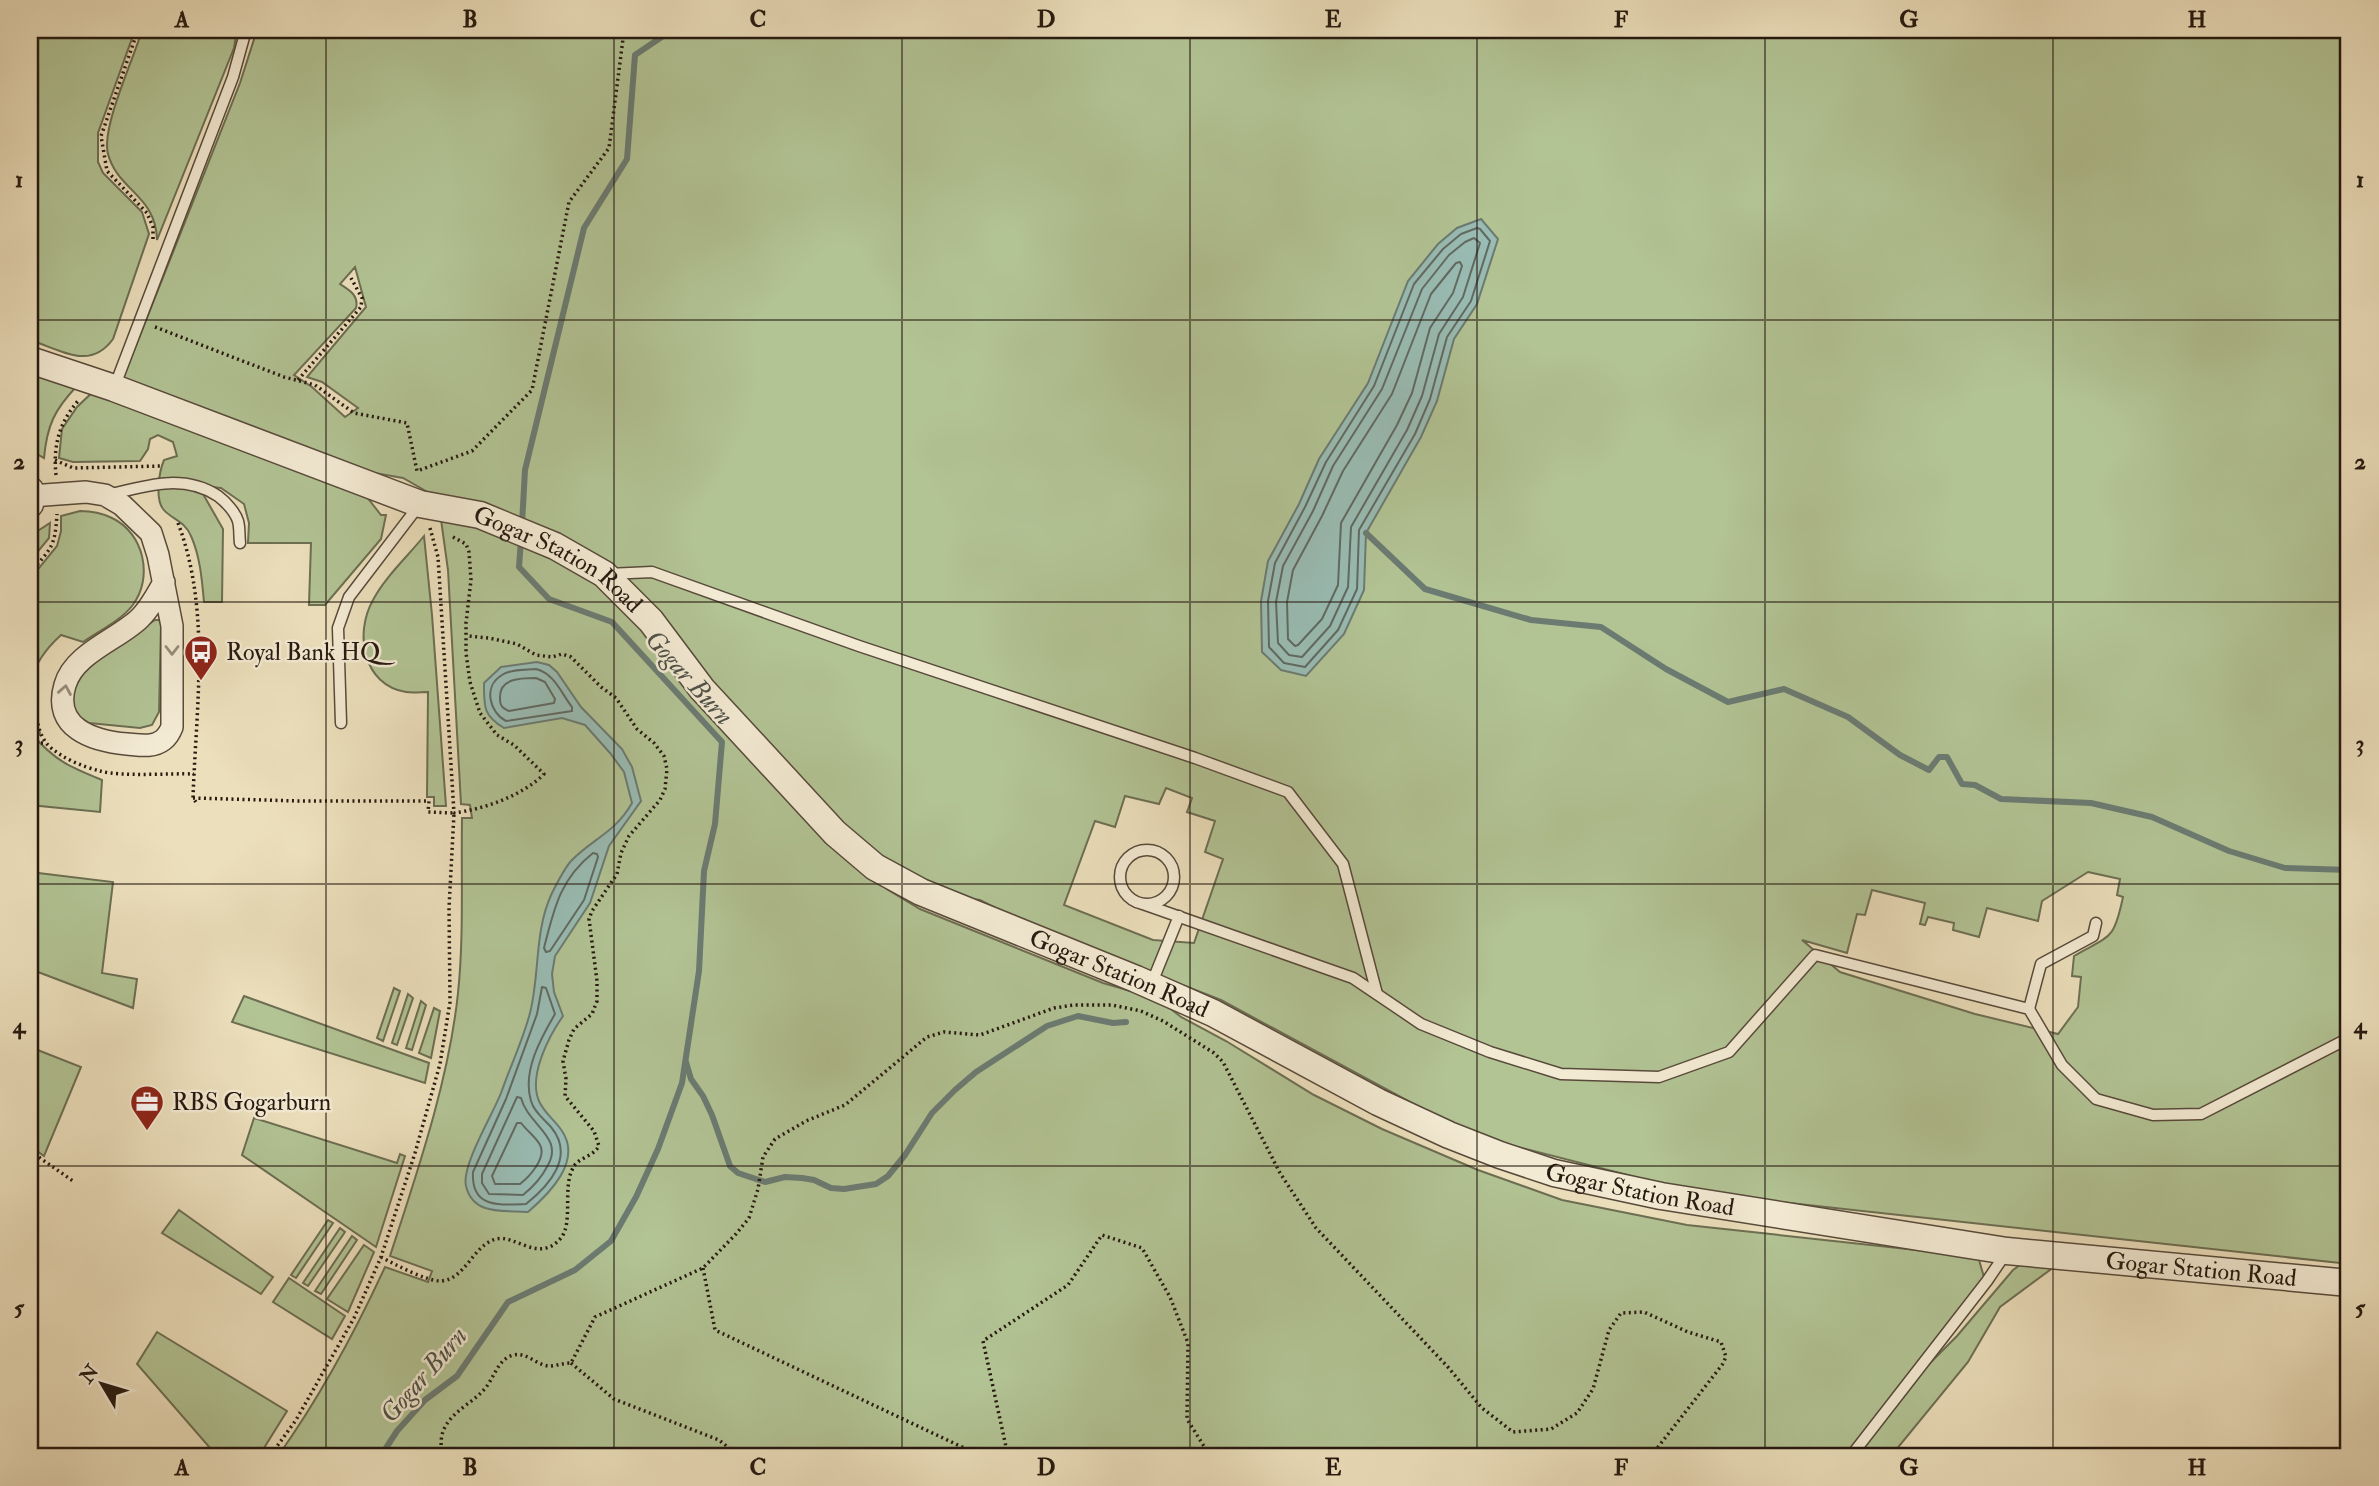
<svg xmlns="http://www.w3.org/2000/svg" width="2379" height="1486" font-family="'IM FELL Double Pica',serif">
  <style>
    .green { fill: #b2c394; stroke: #6c6e52; stroke-width: 2; fill-rule: evenodd }
    .water { fill: #99bcb4; stroke: #6b7b72; stroke-width: 2 }
    .lines { fill: none; stroke-linecap: round; stroke-linejoin: round }
    .shore { stroke: #606a62; stroke-width: 2 }
    .stream { stroke: #6b7b72; stroke-width: 6 }
    .service-casing { stroke: #584a3b; stroke-width: 13 }
    .minor-casing { stroke: #584a3b; stroke-width: 24 }
    .tertiary-casing { stroke: #584a3b; stroke-width: 29 }
    .path { stroke: #261910; stroke-width: 3.5; stroke-dasharray: 2 3.5; stroke-linecap: butt }
    .service { stroke: #f3ead3; stroke-width: 10 }
    .minor { stroke: #f3ead3; stroke-width: 21 }
    .tertiary { stroke: #f3ead3; stroke-width: 26 }
    .oneway { stroke: #978c7b }
    .grid { fill: none; stroke: #261910; stroke-width: 2; stroke-opacity: 0.55 }
    .labels { text-anchor: middle; dominant-baseline: central; stroke-width: 5; stroke-linejoin: round; paint-order: stroke }
    .street-label { font-size: 24px; fill: #261910; stroke: #f3ead3 }
    .poi-label { font-size: 24px; fill: #261910; stroke: #f3ead3; text-anchor: start }
    .water-label { font-size: 26px; font-style: italic; fill: #4e5249; stroke: #f3ead3 }
    .neatline { fill: none; stroke: #261910; stroke-width: 2.5 }
    .grid-label { font-size: 23px; text-anchor: middle; font-weight: bold; fill: #261910 }
  </style>
  <rect width="100%" height="100%" fill="#ecdfbc"/>
  <filter id="stains"><feTurbulence type="fractalNoise" baseFrequency=".00286" numOctaves="4"/><feColorMatrix values="0 0 0 0 .2 0 0 0 0 .09 0 0 0 0 .02 0 0 0 .5 -.17"/></filter>
  <radialGradient id="worn" r=".72"><stop offset=".6" stop-color="#630" stop-opacity="0"/><stop offset="1" stop-color="#630" stop-opacity=".3"/></radialGradient>
  <!-- green -->
  <g class="green">
    <path d="M30,30H135L98,133V162L103,173L142,212L149,234L113,339C90,371 61,350 30,340Z"/>
    <path d="M142,30H237L234,48L157,240C156,195 118,191 108,154C101,127 134,59 142,30Z"/>
    <path d="M257,30H2349V1264L1698,1193L1471,1135L1221,1000L1031,926L980,900L885,888L920,909L1103,983L1158,999L1181,1017L1226,1041L1314,1095L1382,1129L1478,1170L1562,1200L1687,1225L1972,1256L1979,1260L1984,1277L1880,1413L1957,1336L2013,1270L2020,1265L2054,1267L2000,1307L1968,1362L1891,1456H278C320,1397 355,1332 385,1267L428,1282L432,1271L390,1256C417,1173 449,1080 458,993C464,936 461,876 462,818H472L470,805L461,804L448,570L438,498L403,478L375,473L359,487L381,515H386L381,539L325,605H309L311,543H248L249,523L244,504L221,488L211,487L203,494L223,529L222,602H204C202,580 200,556 191,536C185,521 171,519 163,509C155,498 159,472 164,460L177,456L173,442L158,435L150,439L148,449L140,461L73,462L59,458L62,429L77,407L97,388L116,396L240,83ZM355,267L366,307L307,377L322,382L358,408L345,417L312,387L294,375L356,308C359,295 349,290 340,284ZM1166,788L1192,798L1187,812L1215,821L1205,852L1223,859L1194,943L1153,940L1064,905L1095,821L1115,827L1125,796L1159,804ZM2088,872L2120,879L2117,895L2123,897C2114,940 2111,935 2074,956L2072,976L2081,977L2078,1007L2058,1034L1975,1014L1840,972L1802,940L1847,953L1857,914L1865,915L1872,890L1925,903L1920,924L1925,925L1928,917L1954,923L1953,930L1979,937L1987,908L2038,921L2042,901Z"/>
    <path d="M30,371L77,386C54,410 47,426 44,458L30,450Z"/>
    <path d="M80,511C91,511 102,513 112,518C144,533 154,578 132,606C120,621 99,631 83,642L61,635C28,665 23,692 40,733L39,735L32,734C55,761 70,767 102,780L100,812L30,805V579L57,546L61,531V516Z"/>
    <polygon points="50,523 49,538 30,561 30,536"/>
    <path d="M424,536L432,615L446,806H434V797H427L428,692C421,692 413,693 406,692C363,685 354,634 373,600C385,577 408,556 424,536Z"/>
    <polygon points="155,620 159,620 161,624 159,712 152,725 140,728 89,723 78,716 72,704 74,689 83,673 95,660"/>
    <polygon points="30,872 113,882 102,973 137,979 133,1008 30,969"/>
    <polygon points="394,988 400,991 383,1041 377,1038"/>
    <polygon points="408,994 413,998 397,1045 392,1043"/>
    <polygon points="244,996 429,1063 425,1083 232,1022"/>
    <polygon points="421,1001 426,1005 412,1050 406,1048"/>
    <polygon points="434,1008 440,1011 431,1058 419,1053"/>
    <polygon points="30,1047 81,1067 44,1156 30,1146"/>
    <polygon points="254,1118 397,1163 400,1154 405,1156 376,1247 242,1155"/>
    <polygon points="179,1210 273,1277 261,1294 162,1233"/>
    <polygon points="328,1220 333,1223 296,1278 291,1275"/>
    <polygon points="340,1228 345,1232 308,1286 303,1283"/>
    <polygon points="352,1236 357,1240 321,1294 315,1291"/>
    <polygon points="364,1245 374,1252 348,1312 327,1299"/>
    <polygon points="289,1278 345,1316 332,1339 273,1302"/>
    <polygon points="157,1332 287,1411 259,1456 217,1456 137,1364"/>
  </g>
  <!-- water -->
  <g class="water">
    <polygon points="1481,219 1498,239 1477,304 1454,339 1437,401 1421,437 1366,533 1364,590 1344,634 1306,676 1281,670 1262,652 1261,601 1268,561 1299,504 1319,459 1368,383 1408,281 1438,244 1457,228"/>
    <path d="M537,662L549,665L557,672L581,707L622,749L632,767L641,801L609,846L590,903L555,956L552,974L554,992L563,1016C549,1036 528,1076 539,1101C544,1113 555,1120 562,1131C582,1161 550,1193 528,1212C504,1210 473,1216 466,1186C461,1166 493,1114 501,1093C510,1067 523,1040 530,1013C540,974 534,931 552,893C557,883 564,869 571,861C592,839 615,833 632,803L624,772L610,753L585,725L562,718L504,728C483,715 484,707 484,683L501,667Z"/>
  </g>
  <g class="lines">
    <!-- shore -->
    <g class="shore">
      <polygon points="1477,228 1480,229 1490,241 1471,301 1447,337 1430,399 1415,434 1359,530 1357,589 1338,630 1305,667 1284,663 1269,647 1268,601 1275,563 1305,507 1326,462 1374,386 1414,284 1443,249 1461,234"/>
      <polygon points="1474,238 1480,243 1463,297 1439,334 1422,396 1407,430 1351,527 1348,587 1330,626 1302,657 1289,655 1278,643 1276,602 1283,566 1313,511 1333,466 1382,389 1422,289 1449,255 1465,242"/>
      <polygon points="1460,262 1462,266 1453,293 1430,328 1412,393 1397,425 1341,523 1338,585 1322,619 1298,645 1295,646 1288,639 1287,602 1293,570 1322,516 1343,471 1392,394 1431,294 1456,263"/>
      <path d="M536,669C555,674 561,693 572,707V711L506,721C489,712 483,686 502,675C511,669 525,670 536,669Z"/>
      <path d="M536,678L545,682L555,699L554,703L509,711C502,708 500,706 500,698C499,678 521,678 536,678Z"/>
      <path d="M593,853L597,854L598,857L584,900L550,951L546,952L544,948C554,909 560,879 593,853Z"/>
      <path d="M542,987L546,988L555,1014C541,1038 522,1071 531,1101C534,1112 544,1119 551,1127C575,1156 550,1185 526,1204C498,1205 471,1208 473,1172L506,1099L537,1014Z"/>
      <path d="M517,1097L521,1098C528,1125 564,1137 548,1165C542,1177 533,1187 523,1195L489,1194L482,1183V1174Z"/>
      <path d="M517,1123H521C527,1131 536,1137 540,1145C547,1158 529,1177 520,1184H495L492,1176Z"/>
    </g>
    <!-- stream -->
    <g class="stream">
      <polyline points="522,524 525,470 584,228 627,159 635,55 672,30"/>
      <polyline points="1366,533 1425,589 1531,620 1601,627 1666,669 1728,702 1784,689 1848,717 1900,755 1929,770 1939,757 1947,757 1962,784 1975,785 2001,799 2091,803 2152,817 2229,851 2285,868 2349,870"/>
      <polyline points="686,1062 691,1079 703,1096 712,1115 730,1166 738,1173 765,1182 785,1177 802,1178 814,1180 831,1188 844,1189 876,1184 888,1176 905,1155 932,1113 955,1090 976,1072 1047,1026 1078,1016 1113,1023 1126,1022"/>
      <polyline points="386,1456 386,1448 397,1431 425,1400 457,1376 508,1302 575,1270 611,1241 636,1197 658,1149 682,1083 699,971 704,871 715,824 722,742 612,622 549,599 519,567 521,539"/>
    </g>
    <!-- service casing -->
    <g class="service-casing">
      <g id="service">
        <polyline points="114,388 233,77 246,30"/>
        <path d="M108,495C145,486 183,473 218,496C226,502 235,512 238,521C240,528 239,536 240,543"/>
        <polyline points="608,574 652,572 859,646 1195,758 1288,792 1343,864 1377,994"/>
        <polyline points="341,723 338,628 349,597 420,504"/>
        <circle cx="1147" cy="877" r="27"/>
        <polyline points="1143,904 1353,978 1421,1024 1490,1052 1561,1074 1659,1077 1729,1052 1815,955 2029,1009 2062,1065 2096,1099 2153,1115 2201,1114 2349,1038"/>
        <polyline points="1151,985 1179,916"/>
        <polyline points="2029,1009 2041,964 2093,936 2096,923"/>
        <polyline points="1851,1456 1987,1281 2006,1253"/>
      </g>
    </g>
    <!-- minor casing -->
    <g class="minor-casing">
      <path id="minor" d="M31,496L86,492L105,495L122,505L151,533L158,555L172,626V727C170,732 167,737 163,740C153,748 139,745 127,744C93,741 52,728 65,685C74,653 119,639 140,618C150,608 157,595 164,582"/>
    </g>
    <!-- tertiary casing -->
    <g class="tertiary-casing">
      <g id="tertiary">
        <path id="s1" d="M30,360L114,388L420,504L480,515L555,546L604,574L651,621L702,689L835,833L875,867L921,892L1136,979L1213,1013L1378,1102L1449,1135L1500,1155L1554,1173L1661,1196L2007,1251L2349,1283"/>
        <polyline points="30,490 30,504"/>
      </g>
    </g>
    <!-- path -->
    <g class="path">
      <polyline points="138,30 101,136 107,171 147,213 153,227 153,241"/>
      <polyline points="155,327 284,377 315,385 354,413 407,423 417,471 472,451 532,390 569,202 609,148 623,39 633,30"/>
      <polyline points="298,380 361,307 362,298 351,278"/>
      <polyline points="55,460 73,468 163,466"/>
      <path d="M56,475C53,446 59,423 78,401"/>
      <path d="M178,523C211,610 196,707 193,798L198,805"/>
      <path d="M430,528L438,557L454,813C484,809 522,796 544,774L514,745L497,735L480,713L470,682L466,653V623L471,580L469,552L466,544L451,536"/>
      <path d="M30,573C51,548 55,548 57,514"/>
      <path d="M36,680C33,698 35,730 47,744C59,757 83,767 100,771C123,777 169,773 194,774"/>
      <polyline points="30,743 45,743"/>
      <polyline points="193,798 299,801 429,801 428,812 454,813 449,908 450,1002 440,1064 415,1153 381,1257 354,1318 296,1420 270,1456"/>
      <polyline points="30,1151 73,1181"/>
      <path d="M381,1257C396,1265 426,1281 441,1281C466,1279 473,1245 496,1239C515,1234 539,1264 561,1238C573,1223 563,1189 572,1170C577,1157 592,1158 599,1146L594,1131L565,1096L566,1079L563,1061L569,1040L574,1029L592,1014L597,1001V981L589,919L592,911L617,874L621,853L629,836L660,800L665,789L667,769L664,756L654,743L637,729L616,698L601,687L571,657L562,654L552,657L536,655L517,644L489,638L468,636"/>
      <polyline points="703,1268 715,1330 981,1456"/>
      <polyline points="571,1363 614,1399 719,1440 739,1456"/>
      <path d="M442,1456C441,1447 440,1438 444,1429C453,1409 478,1401 489,1383C496,1372 500,1358 514,1355C527,1352 536,1365 549,1366C556,1366 563,1363 571,1363L595,1317L703,1268L736,1234L749,1218L758,1189L763,1157L775,1139L806,1121L845,1105L927,1037L944,1032L980,1035L1054,1008L1074,1005H1112L1141,1011L1163,1021L1214,1053L1223,1062L1280,1173L1316,1228L1447,1366L1482,1408L1513,1432L1551,1429L1577,1413L1593,1389L1609,1330L1621,1313L1644,1312L1688,1332L1721,1342L1726,1357L1722,1365L1651,1456"/>
      <path d="M548,1456C568,1452 587,1452 606,1456"/>
      <polyline points="1008,1456 983,1341 1068,1285 1102,1235 1142,1248 1170,1297 1188,1343 1187,1419 1210,1456"/>
    </g>
    <!-- service -->
    <use href="#service" class="service"/>
    <!-- minor -->
    <use href="#minor" class="minor"/>
    <!-- tertiary -->
    <use href="#tertiary" class="tertiary"/>
  </g>
  <!-- one-way arrows -->
  <defs><path id="oneway-chevron" d="M-2-3.5L2.5 0L-2 3.5" fill="none" stroke-width="1.6" stroke-linecap="round" stroke-linejoin="round" transform="scale(1.75)"/></defs>
  <g class="oneway">
    <use href="#oneway-chevron" transform="translate(172 650) rotate(90)"/>
    <use href="#oneway-chevron" transform="translate(65 690) rotate(-80)"/>
  </g>
  <!-- grid -->
  <path class="grid" d="M326,30V1456M614,30V1456M902,30V1456M1190,30V1456M1477,30V1456M1765,30V1456M2053,30V1456M30,320H2349M30,602H2349M30,884H2349M30,1166H2349"/>
  <!-- icons -->
  <defs>
    <g id="bus-pin" transform="scale(1.75)"><path d="M0 17L-7.5 6A9.5 9.5 0 1 1 7.5 6Z" fill="#8f2418" stroke="#f3ead3"/><path d="M-5-6H5V4H4V6H2V4H-2V6H-4V4H-5ZM-3.5-4V0h7V-4ZM-3.5 1.2v1.5H-2V1.2ZM2 1.2v1.5H3.5V1.2Z" fill="#fff"/></g>
    <g id="office-pin" transform="scale(1.75)"><path d="M0 17L-7.5 6A9.5 9.5 0 1 1 7.5 6Z" fill="#8f2418" stroke="#f3ead3"/><path d="M-6-3h4V-5.5h4V-3h4V5H-6ZM-1-4.5V-3h2v-1.5ZM-6 0V1H6V0Z" fill="#fff"/></g>
  </defs>
  <g fill-rule="evenodd">
    <use href="#bus-pin" x="201" y="652"/>
    <use href="#office-pin" x="147" y="1102"/>
  </g>
  <g class="labels">
    <!-- street labels -->
    <g class="street-label">
      <text stroke="none"><textPath href="#s1" startOffset="567">Gogar Station Road</textPath></text>
      <text stroke="none"><textPath href="#s1" startOffset="1281">Gogar Station Road</textPath></text>
      <text stroke="none"><textPath href="#s1" startOffset="1848">Gogar Station Road</textPath></text>
      <text stroke="none"><textPath href="#s1" startOffset="2415">Gogar Station Road</textPath></text>
    </g>
    <!-- poi labels -->
    <g class="poi-label">
      <text x="226" y="652">Royal Bank HQ</text>
      <text x="172" y="1102">RBS Gogarburn</text>
    </g>
    <!-- water labels -->
    <g class="water-label">
      <text transform="translate(689 678) rotate(48)">Gogar Burn</text>
      <text transform="translate(424 1375) rotate(-49)">Gogar Burn</text>
    </g>
  </g>
  <!-- margin -->
  <rect width="2379" height="1486" fill="none" stroke="#ecdfbc" stroke-width="77"/>
  <!-- north arrow -->
  <g transform="translate(102 1384) rotate(308)" stroke="#f3ead3" stroke-width="5" paint-order="stroke">
  <path d="M0-5L12 26L0 18L-12 26Z" fill="#261910"/>
  <text y="-10" font-size="19" font-weight="bold" text-anchor="middle" fill="#261910">N</text>
  </g>
  <rect x="38" y="38" width="2302" height="1410" class="neatline"/>
  <g class="grid-label">
    <text x="182" y="27">A</text>
    <text x="470" y="27">B</text>
    <text x="758" y="27">C</text>
    <text x="1046" y="27">D</text>
    <text x="1333" y="27">E</text>
    <text x="1621" y="27">F</text>
    <text x="1909" y="27">G</text>
    <text x="2197" y="27">H</text>
    <text x="19" y="187">1</text>
    <text x="2360" y="187">1</text>
    <text x="19" y="469">2</text>
    <text x="2360" y="469">2</text>
    <text x="19" y="751">3</text>
    <text x="2360" y="751">3</text>
    <text x="19" y="1033">4</text>
    <text x="2360" y="1033">4</text>
    <text x="19" y="1315">5</text>
    <text x="2360" y="1315">5</text>
    <text x="182" y="1475">A</text>
    <text x="470" y="1475">B</text>
    <text x="758" y="1475">C</text>
    <text x="1046" y="1475">D</text>
    <text x="1333" y="1475">E</text>
    <text x="1621" y="1475">F</text>
    <text x="1909" y="1475">G</text>
    <text x="2197" y="1475">H</text>
  </g>
  <rect width="100%" height="100%" filter="url(#stains)"/>
  <rect width="100%" height="100%" fill="url(#worn)"/>
</svg>
